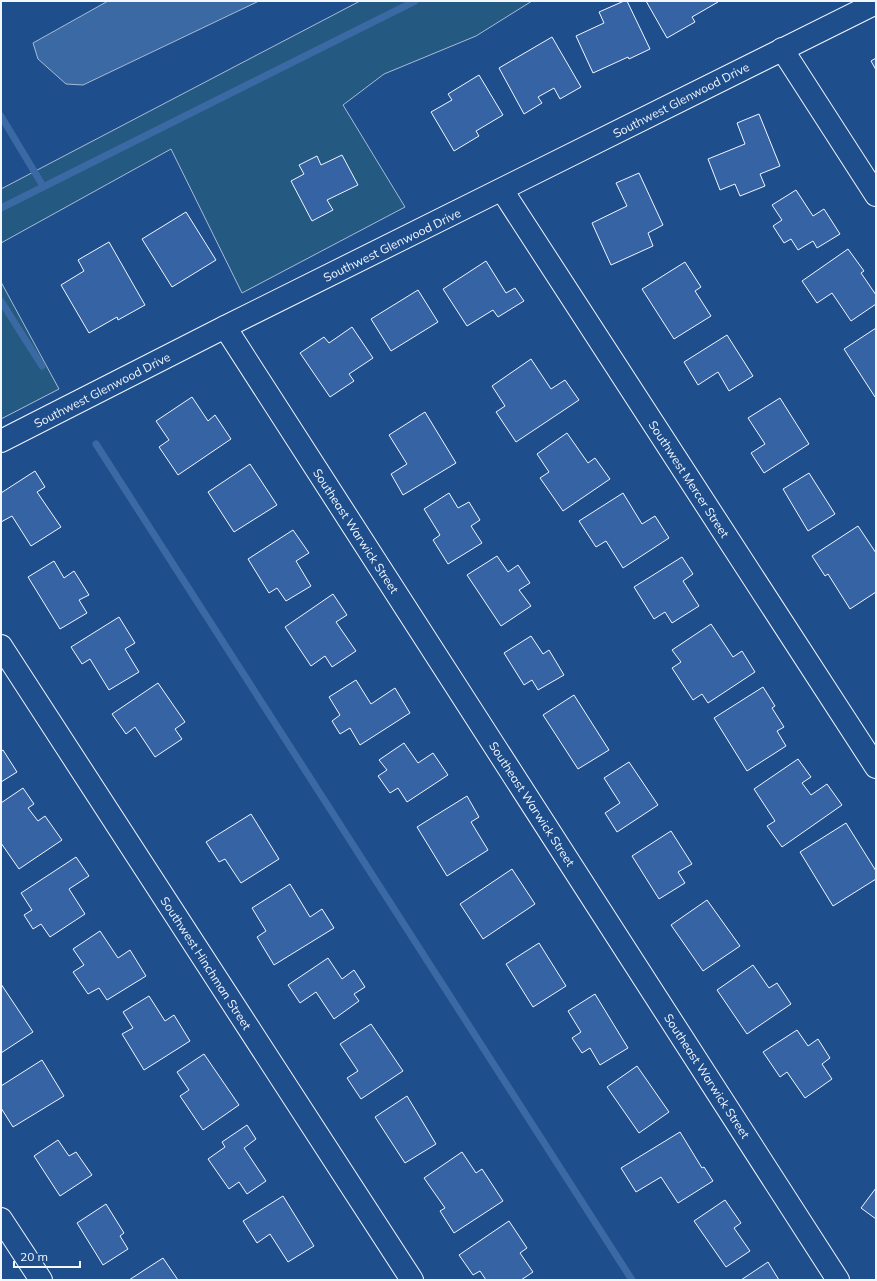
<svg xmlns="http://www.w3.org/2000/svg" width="877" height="1281" font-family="Mulish,sans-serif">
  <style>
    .green { fill: #245a82; stroke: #a8bbd7 }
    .water { fill: #3b69a3; stroke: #a8bbd7 }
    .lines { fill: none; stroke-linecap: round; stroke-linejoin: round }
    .stream { stroke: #3b69a3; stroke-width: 7 }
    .building { fill: #3563a3; stroke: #f2f6ff }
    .minor-casing { stroke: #f2f6ff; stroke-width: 24 }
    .minor { stroke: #1f4e8c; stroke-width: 22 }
    .labels { text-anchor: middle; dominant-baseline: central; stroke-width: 3; stroke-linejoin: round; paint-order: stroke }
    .street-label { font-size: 12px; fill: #f2f6ff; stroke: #1f4e8c }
  </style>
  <rect width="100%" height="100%" fill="#1f4e8c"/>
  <!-- green -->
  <g class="green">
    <polygon points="360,1 532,1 476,36 384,74 343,105 405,207 242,293 171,149 1,243 1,189"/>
    <polygon points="1,282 59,389 1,419"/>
  </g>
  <!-- water -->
  <polygon class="water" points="108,1 259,1 83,85 66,84 38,59 33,43"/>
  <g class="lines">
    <!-- stream -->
    <g class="stream">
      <polyline points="1,116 43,186"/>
      <polyline points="1,208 415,1"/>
      <polyline points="1,301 42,366"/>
      <polyline points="96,444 632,1280"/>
    </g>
  </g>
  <!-- building -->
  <g class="building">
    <polygon points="624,1 627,1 650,49 629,59 628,57 593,73 576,36 604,23 599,12"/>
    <polygon points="646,1 718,1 718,2 692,17 695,22 667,38"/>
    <polygon points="552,37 581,87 560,99 554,88 538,97 542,103 524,114 499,68"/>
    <polygon points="876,58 876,70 871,61"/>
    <polygon points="479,75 503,115 476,131 479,136 454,151 431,112 452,100 448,94"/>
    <polygon points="759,114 780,166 760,174 765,186 740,196 735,184 720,190 708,159 745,144 737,123"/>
    <polygon points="342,155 358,185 327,200 333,210 312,221 291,181 304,174 299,165 317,156 321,165"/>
    <polygon points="639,173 663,225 648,233 653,246 611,265 592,223 627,206 616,183"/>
    <polygon points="796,190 813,216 824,209 840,234 817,248 813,241 798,250 791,239 784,243 773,226 782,220 772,205"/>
    <polygon points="186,212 216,260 172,287 142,239"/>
    <polygon points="109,242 145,305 118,320 117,317 89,333 61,285 84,271 78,260"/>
    <polygon points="848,249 864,271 861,273 876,295 876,304 851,321 832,293 817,303 802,281"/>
    <polygon points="486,261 506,293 515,288 524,301 498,317 493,310 467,326 443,289"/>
    <polygon points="685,262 701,287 695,291 711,316 674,339 642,289"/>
    <polygon points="418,290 438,322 391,351 371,319"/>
    <polygon points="352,327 373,358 349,374 354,381 330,397 300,353 324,337 329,343"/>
    <polygon points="876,328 876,396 875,397 844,349"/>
    <polygon points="727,335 753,376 729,391 718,372 698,385 684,362"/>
    <polygon points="531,359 551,389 565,380 579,400 516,442 496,412 505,406 492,386"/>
    <polygon points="192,397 208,421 215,415 231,439 178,475 159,447 169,440 156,421"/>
    <polygon points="780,398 809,444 764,473 751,453 765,444 748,418"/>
    <polygon points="425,412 456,463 403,495 391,474 407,464 389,435"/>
    <polygon points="567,433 588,463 595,458 610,479 563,511 540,478 549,472 537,454"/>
    <polygon points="250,464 277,505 234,532 208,492"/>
    <polygon points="35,471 45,487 37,492 61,527 31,546 12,516 1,522 1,493"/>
    <polygon points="809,473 835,514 808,531 783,489"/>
    <polygon points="449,493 458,508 469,502 480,520 471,526 482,543 448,564 433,540 440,535 424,509"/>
    <polygon points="623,493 642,524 655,516 669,538 623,568 606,541 596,547 579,521"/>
    <polygon points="858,526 876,553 876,592 850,609 828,574 825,576 812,556"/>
    <polygon points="293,530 309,553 296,561 311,586 286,601 277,588 269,593 248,559"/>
    <polygon points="497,556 508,572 518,565 530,583 519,590 531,606 501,626 467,575"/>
    <polygon points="682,557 693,574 683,581 699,606 672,623 665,612 654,619 634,587"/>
    <polygon points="54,561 64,578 74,571 89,595 79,600 87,613 60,629 28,577"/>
    <polygon points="333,594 347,615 336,622 356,651 332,667 325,656 311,666 285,627"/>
    <polygon points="119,617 135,643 125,649 139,672 109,690 90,659 82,664 71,647"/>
    <polygon points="711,624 733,657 742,651 755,672 708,703 702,694 693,700 672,668 681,662 672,650"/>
    <polygon points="531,636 543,654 549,650 564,675 538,690 532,680 524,685 504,653"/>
    <polygon points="356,680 371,704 395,688 410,713 360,745 350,728 340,734 332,721 340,715 329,697"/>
    <polygon points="158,683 185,722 175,729 182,739 155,757 135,727 126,734 112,714"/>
    <polygon points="763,687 775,706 772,708 784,727 777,731 786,746 747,771 714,718"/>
    <polygon points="574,695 609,750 578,769 543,715"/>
    <polygon points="404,743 418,763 433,753 448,775 407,802 398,788 390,793 378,776 387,770 379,760"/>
    <polygon points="3,750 17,772 1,782 1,751"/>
    <polygon points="798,759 811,777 802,783 811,795 827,784 842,805 782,847 767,826 775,821 754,789"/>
    <polygon points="629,762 658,805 617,832 605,813 620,803 604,778"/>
    <polygon points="23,788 34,804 28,808 38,821 45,816 62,840 19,869 1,843 1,803"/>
    <polygon points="467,796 479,817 471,822 488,850 447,876 417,827"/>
    <polygon points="251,814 279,859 241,883 225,859 219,862 206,842"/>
    <polygon points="846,823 876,871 876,879 833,906 800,852"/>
    <polygon points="671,831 692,864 678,872 685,883 659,899 632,856"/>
    <polygon points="76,857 89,876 69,889 85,914 50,937 41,924 33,929 24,915 32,910 21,893"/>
    <polygon points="512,869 535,904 483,939 460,904"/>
    <polygon points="290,884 310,917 322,909 334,928 274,965 257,937 266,931 252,908"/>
    <polygon points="707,900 740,946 703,971 671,925"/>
    <polygon points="100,931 118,958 130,950 146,976 107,1000 99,988 88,994 73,972 84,965 73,949"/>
    <polygon points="539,943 566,986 533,1007 506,964"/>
    <polygon points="328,958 342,979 354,970 365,987 354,994 359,1001 334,1019 316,992 300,1003 288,985"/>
    <polygon points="753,965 769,988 777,983 791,1004 747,1034 717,990"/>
    <polygon points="1,984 33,1032 1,1053"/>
    <polygon points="595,994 628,1048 600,1065 590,1048 582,1053 572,1038 581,1032 568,1011"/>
    <polygon points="149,996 165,1021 174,1015 190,1041 144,1070 122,1034 133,1028 123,1012"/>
    <polygon points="371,1024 403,1071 361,1099 347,1078 358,1071 340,1044"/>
    <polygon points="797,1030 808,1046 818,1039 830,1058 822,1064 832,1079 805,1098 787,1072 780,1077 763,1052"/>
    <polygon points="204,1054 239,1105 203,1130 180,1096 189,1090 177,1072"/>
    <polygon points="42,1060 64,1096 13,1127 1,1108 1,1086"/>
    <polygon points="637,1066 669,1112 639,1133 607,1087"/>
    <polygon points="407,1096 436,1144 405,1163 375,1117"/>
    <polygon points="247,1125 256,1139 244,1148 266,1181 247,1194 239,1182 229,1189 208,1159 225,1147 222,1142"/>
    <polygon points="680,1132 702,1168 704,1167 713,1181 678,1203 661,1177 636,1192 621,1168"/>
    <polygon points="58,1140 69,1156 76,1152 92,1175 60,1196 34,1156"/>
    <polygon points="462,1152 476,1173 482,1169 503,1201 454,1233 440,1211 445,1208 424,1178"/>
    <polygon points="876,1188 876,1219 861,1208"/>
    <polygon points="283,1196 314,1246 288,1262 270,1234 257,1243 243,1221"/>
    <polygon points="725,1200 741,1223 734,1228 750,1251 726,1267 694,1221"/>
    <polygon points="106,1204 124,1233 120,1236 128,1249 103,1265 77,1223"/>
    <polygon points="509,1221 527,1248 520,1253 533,1272 521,1280 486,1280 480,1271 473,1275 459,1255"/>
    <polygon points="163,1258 178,1280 129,1280"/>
    <polygon points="768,1262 779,1280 741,1280"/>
  </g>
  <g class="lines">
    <!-- minor casing -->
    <g class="minor-casing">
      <g id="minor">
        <polyline points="782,49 876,195"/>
        <polyline points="502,190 876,767"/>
        <polyline points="225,327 838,1280"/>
        <polyline points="1,441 225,327 876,3"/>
        <polyline points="1,646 412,1280"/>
        <polyline points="1,1219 41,1280"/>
      </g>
    </g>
    <!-- minor -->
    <use href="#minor" class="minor"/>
  </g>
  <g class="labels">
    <!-- street labels -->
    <g class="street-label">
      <text transform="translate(681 100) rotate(-27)">Southwest Glenwood Drive</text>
      <text transform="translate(392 245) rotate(-26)">Southwest Glenwood Drive</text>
      <text transform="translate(102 390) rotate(-27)">Southwest Glenwood Drive</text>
      <text transform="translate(689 479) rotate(57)">Southwest Mercer Street</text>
      <text transform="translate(356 531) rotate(57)">Southeast Warwick Street</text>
      <text transform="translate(532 804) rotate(57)">Southeast Warwick Street</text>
      <text transform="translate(206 963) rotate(57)">Southwest Hinchman Street</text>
      <text transform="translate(707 1076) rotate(57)">Southeast Warwick Street</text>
    </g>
  </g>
  <!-- border -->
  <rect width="877" height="1281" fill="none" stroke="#f2f6ff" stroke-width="4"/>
  <!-- scale -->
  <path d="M14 1261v6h66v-6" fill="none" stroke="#f2f6ff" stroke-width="2"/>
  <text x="20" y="1261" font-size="12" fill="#f2f6ff" stroke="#1f4e8c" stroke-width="3" paint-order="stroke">20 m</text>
</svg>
